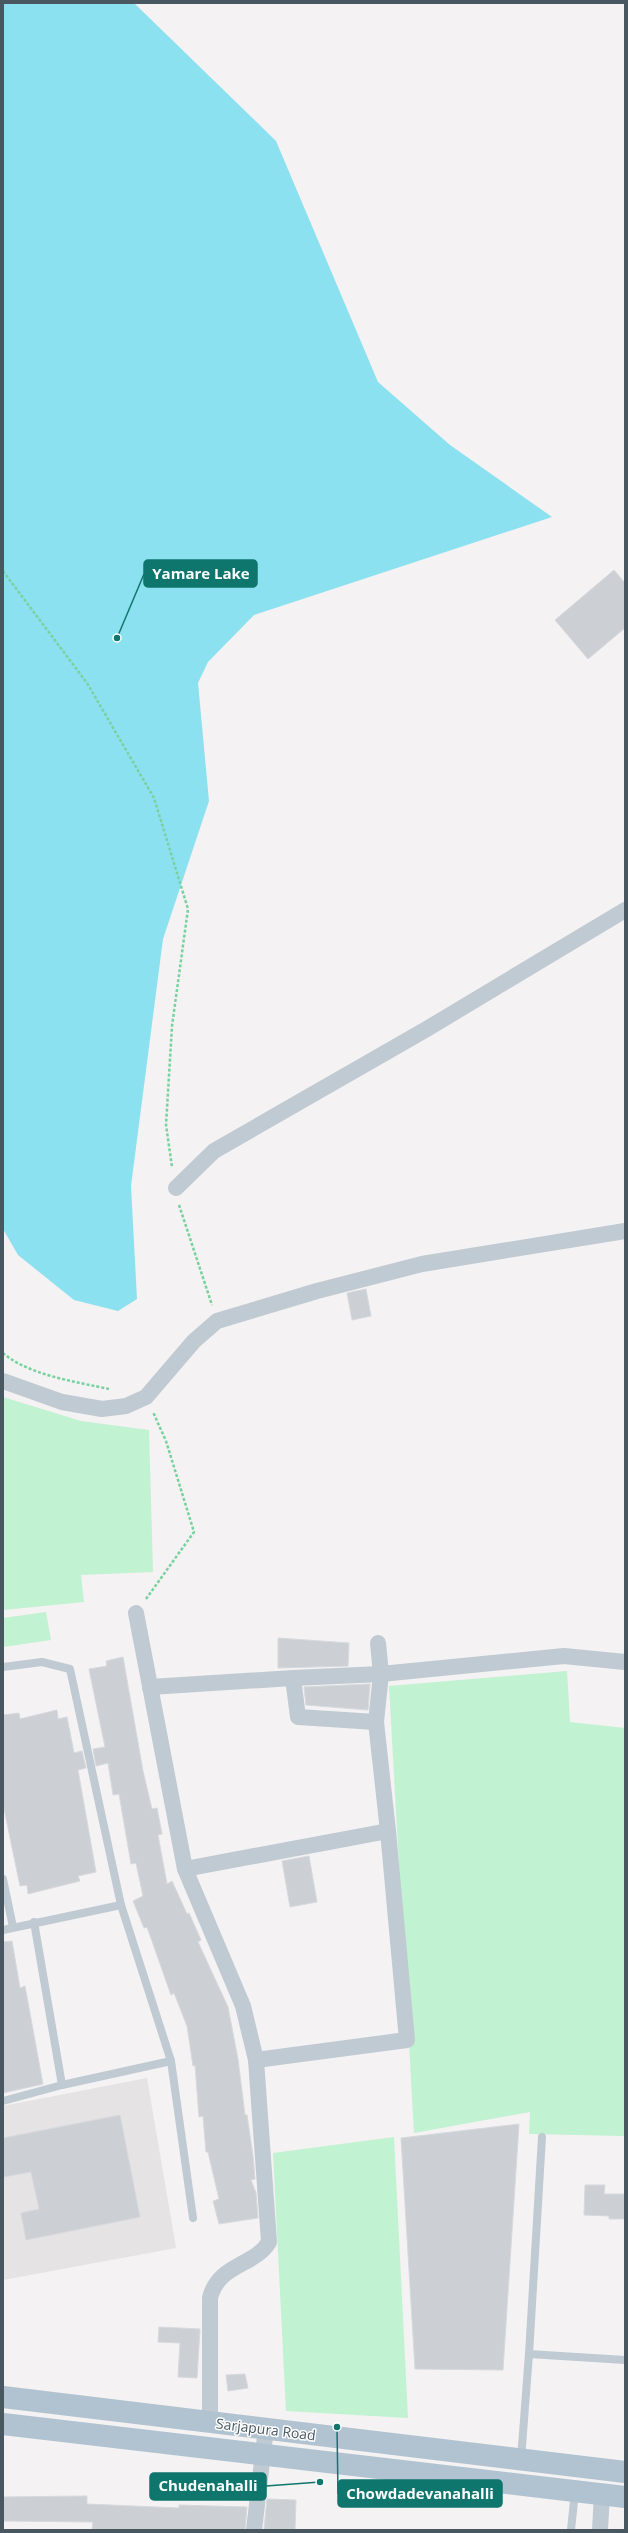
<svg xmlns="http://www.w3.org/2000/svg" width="628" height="2533" font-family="'Open Sans',sans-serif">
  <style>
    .education { fill: #e5e3e4 }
    .green { fill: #c1f2d1 }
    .water { fill: #8ce1f0 }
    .building { fill: #ccd0d4; stroke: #d6d9dd }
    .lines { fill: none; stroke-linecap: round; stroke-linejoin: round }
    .path { stroke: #77d2a0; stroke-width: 2.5; stroke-dasharray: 3 2; stroke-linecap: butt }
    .lane { stroke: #c0cad2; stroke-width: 8 }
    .street { stroke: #c0cad2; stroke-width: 16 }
    .primary { stroke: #b1c3d1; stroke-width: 22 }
    .labels { text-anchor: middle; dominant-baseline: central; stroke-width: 3; stroke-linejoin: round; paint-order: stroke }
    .street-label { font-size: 14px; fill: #495761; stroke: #fff }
    .leader { fill: none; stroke: #0f766e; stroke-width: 1.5 }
    .callout-dot { fill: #0f766e; stroke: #fff; stroke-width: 1.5 }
    .callout { fill: #0f766e; stroke: #0f766e; stroke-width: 1.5 }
    .callout-label { font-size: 15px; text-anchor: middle; font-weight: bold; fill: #fff }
  </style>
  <rect width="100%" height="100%" fill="#f4f2f2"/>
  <!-- education -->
  <polygon class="education" points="147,2078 176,2248 3,2280 3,2106"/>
  <!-- green -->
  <g class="green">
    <polygon points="3,1397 81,1421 149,1430 153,1572 81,1575 84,1602 3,1610"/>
    <polygon points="46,1612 51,1640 3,1647 3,1618"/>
    <polygon points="567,1671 570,1722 625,1728 625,2136 529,2134 530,2112 414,2133 389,1686"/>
    <polygon points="394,2137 408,2418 286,2411 273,2153"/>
  </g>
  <!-- water -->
  <polygon class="water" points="3,3 134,3 276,141 378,382 450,445 552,517 254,615 208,662 198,683 209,801 163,939 131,1186 137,1299 118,1311 74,1300 18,1255 3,1229"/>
  <!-- building -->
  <g class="building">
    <polygon points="614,570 625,583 625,628 588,659 555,620"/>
    <polygon points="366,1289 371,1316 352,1320 347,1293"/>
    <polygon points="278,1638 349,1643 348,1666 278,1668"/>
    <polygon points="123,1657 143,1771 152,1809 157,1808 162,1834 158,1835 167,1884 172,1881 187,1914 189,1913 201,1940 198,1942 228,2007 238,2059 245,2115 247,2115 253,2156 255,2179 251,2180 256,2193 258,2218 219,2224 213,2201 219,2199 208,2152 206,2152 203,2116 199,2117 195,2065 193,2066 187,2026 174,1993 171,1995 147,1927 144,1928 133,1901 143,1896 136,1863 131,1864 119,1794 113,1795 108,1763 96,1766 93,1749 105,1747 89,1669 107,1666 106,1661"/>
    <polygon points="370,1684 368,1710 306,1705 304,1687"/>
    <polygon points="57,1710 58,1719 67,1717 74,1753 82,1751 86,1768 78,1770 96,1872 78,1876 80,1881 28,1894 27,1885 20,1886 3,1804 3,1715 19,1713 20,1719"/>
    <polygon points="309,1856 317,1902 290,1907 282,1861"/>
    <polygon points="12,1941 20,1988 25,1986 43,2084 3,2093 3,1942"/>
    <polygon points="120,2115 140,2217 26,2240 21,2213 39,2209 31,2172 3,2177 3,2138"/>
    <polygon points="519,2124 503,2370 415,2369 401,2138"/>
    <polygon points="585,2185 605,2185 604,2194 625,2194 625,2219 609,2219 609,2216 584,2215"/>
    <polygon points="159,2327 200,2329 197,2378 178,2377 180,2343 158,2342"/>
    <polygon points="245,2374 248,2388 228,2391 226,2375"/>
    <polygon points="87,2496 87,2504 179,2508 179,2505 247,2507 245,2530 92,2530 93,2522 3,2521 3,2497"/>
    <polygon points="267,2499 296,2500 295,2530 264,2530"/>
  </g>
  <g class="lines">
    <!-- path -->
    <g class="path">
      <polyline points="3,571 87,683 154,798 188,909 172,1026 166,1125 172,1167"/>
      <polyline points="179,1205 212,1305"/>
      <path d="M3,1353C28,1375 77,1382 109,1389"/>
      <polyline points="146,1599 194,1532 166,1441 153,1412"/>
    </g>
    <!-- lane -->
    <g class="lane">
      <polyline points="3,1667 42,1662 70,1669 121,1905 171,2061 193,2218"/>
      <polyline points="3,1879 13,1927"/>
      <polyline points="34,1922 62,2085"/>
      <polyline points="3,1930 121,1905"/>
      <polyline points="3,2101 62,2085 171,2061"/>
      <polyline points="529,2354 542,2137"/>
      <polyline points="521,2459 529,2354 625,2360"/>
      <polyline points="571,2530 575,2491"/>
    </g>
    <!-- street -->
    <g class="street">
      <polyline points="176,1188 214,1151 425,1030 625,910"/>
      <polyline points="3,1381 62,1402 102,1409 126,1406 146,1397 194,1341 217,1321 317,1291 422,1264 625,1231"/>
      <path d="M136,1613L185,1869L243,2006L256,2060L269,2242C255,2266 218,2264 210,2298V2422"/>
      <polyline points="293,1678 381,1674 564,1656 625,1662"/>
      <polyline points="150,1687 293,1678 298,1717 376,1722"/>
      <polyline points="185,1869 388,1831 376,1722 381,1674 378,1643"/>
      <polyline points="256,2060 407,2040 388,1831"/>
      <polyline points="254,2530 266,2428"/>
      <polyline points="600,2530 602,2494"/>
    </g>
    <!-- primary -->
    <g class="primary">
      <polyline points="3,2397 625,2472"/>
      <polyline points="3,2424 625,2497"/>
    </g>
  </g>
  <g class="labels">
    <!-- street labels -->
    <g class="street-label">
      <text transform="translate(266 2429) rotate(7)">Sarjapura Road</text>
    </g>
  </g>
  <!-- callouts -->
  <path class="leader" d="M117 638L144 574M320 2482L266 2486M337 2427L338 2494"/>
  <g class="callout-dot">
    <circle cx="117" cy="638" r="4"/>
    <circle cx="320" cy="2482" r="4"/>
    <circle cx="337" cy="2427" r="4"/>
  </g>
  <g class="callout">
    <rect x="144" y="560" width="113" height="27" rx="4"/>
    <rect x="150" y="2473" width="116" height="27" rx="4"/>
    <rect x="338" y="2480" width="164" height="27" rx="4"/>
  </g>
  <g class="callout-label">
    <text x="201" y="579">Yamare Lake</text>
    <text x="208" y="2491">Chudenahalli</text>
    <text x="420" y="2499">Chowdadevanahalli</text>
  </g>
  <!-- border -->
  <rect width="628" height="2533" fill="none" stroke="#495761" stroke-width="8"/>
</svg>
